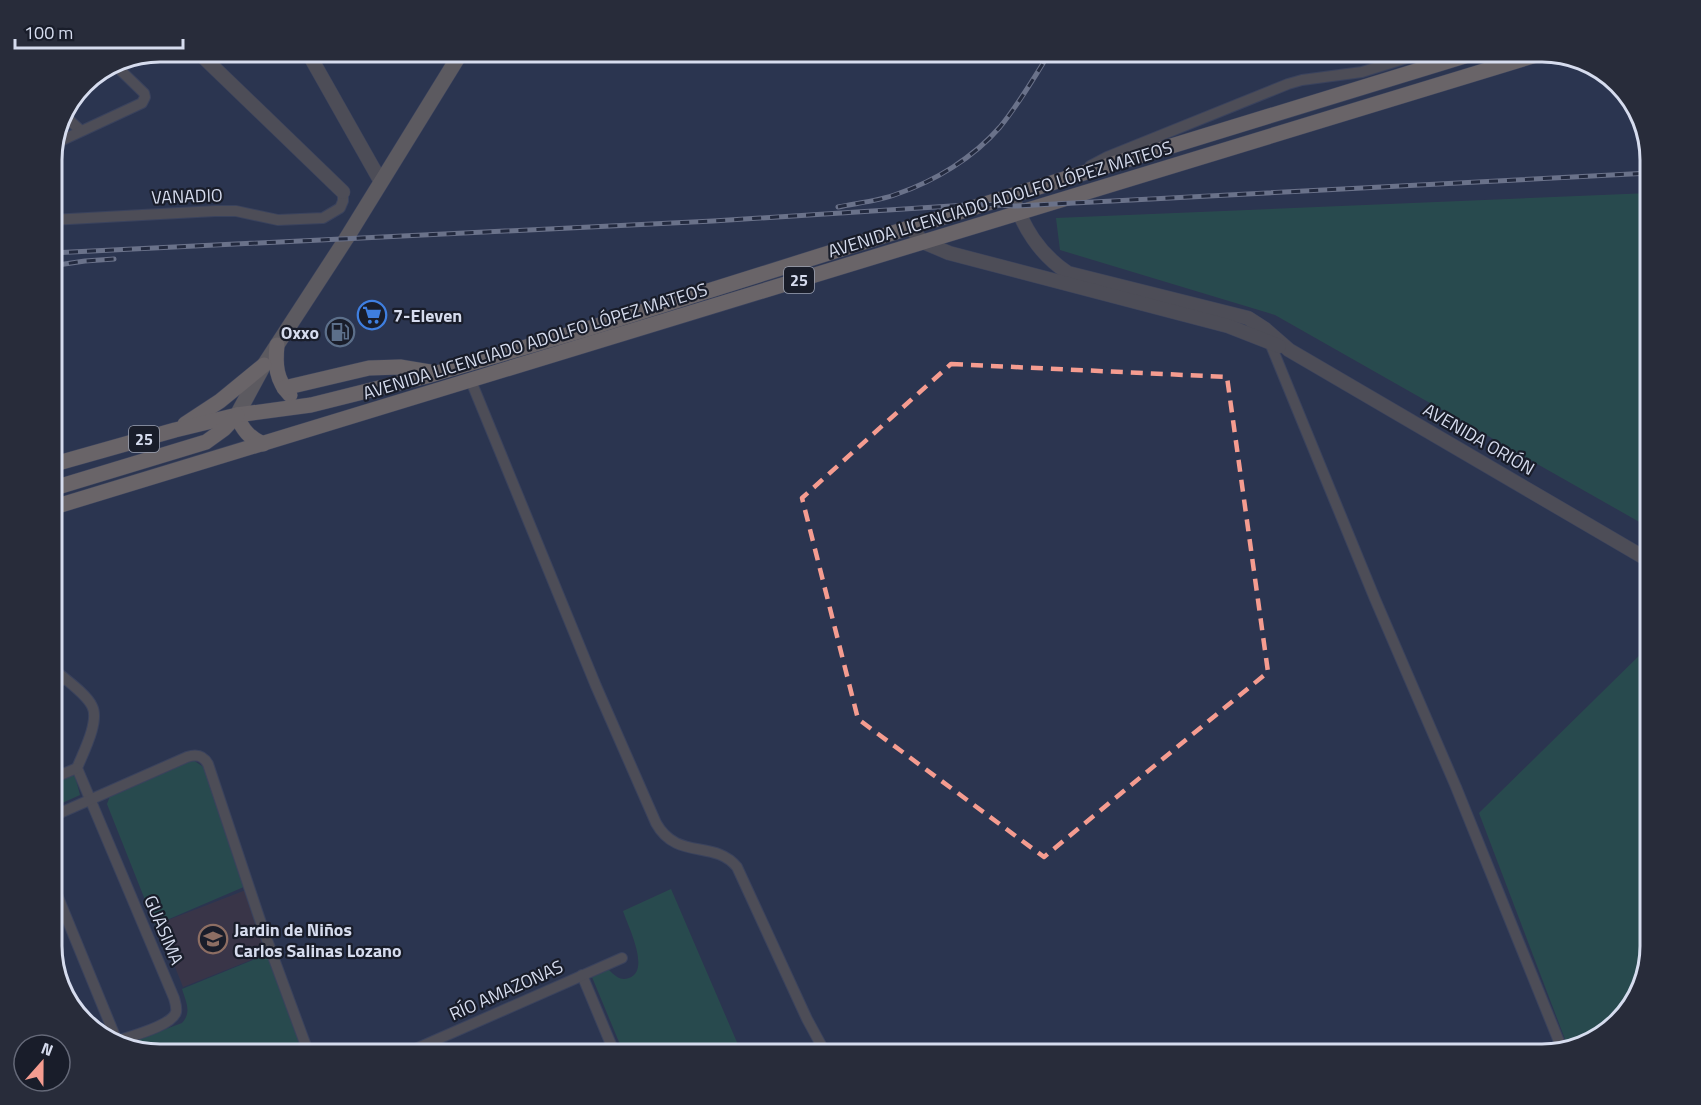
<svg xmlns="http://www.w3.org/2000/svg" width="1701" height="1105" font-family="'Titillium Web',sans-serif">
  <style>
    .education { fill: #4b373f }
    .green { fill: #25654c }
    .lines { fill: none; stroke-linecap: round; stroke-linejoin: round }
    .minor-casing { stroke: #4b536c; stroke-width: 12 }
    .tertiary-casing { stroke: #4b536c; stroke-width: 15 }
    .secondary-casing { stroke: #4b536c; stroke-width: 16 }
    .primary-casing { stroke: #4b536c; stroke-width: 16 }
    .minor { stroke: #756a5f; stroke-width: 10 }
    .tertiary { stroke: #756a5f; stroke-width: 14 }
    .secondary { stroke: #988774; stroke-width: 15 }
    .primary { stroke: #b39d85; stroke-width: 15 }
    .rail-casing { stroke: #b7bdd1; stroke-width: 5 }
    .rail { stroke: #191d2a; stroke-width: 3; stroke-dasharray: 9; stroke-linecap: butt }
    .marked { fill: none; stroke: #f59c90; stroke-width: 4.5; stroke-dasharray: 12 8; stroke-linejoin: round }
    .labels { text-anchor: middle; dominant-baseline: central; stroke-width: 4.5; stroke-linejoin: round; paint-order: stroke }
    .shield { fill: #191d2a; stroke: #9da3b3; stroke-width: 1.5 }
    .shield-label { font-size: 16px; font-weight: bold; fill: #d6dcee }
    .street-label { font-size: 18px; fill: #d6dcee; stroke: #191d2a }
    .poi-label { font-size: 18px; font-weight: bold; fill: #d6dcee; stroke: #191d2a; text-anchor: start }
    .rim { fill: none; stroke: #d6dcee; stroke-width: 3 }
  </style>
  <rect width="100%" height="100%" fill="#2c3550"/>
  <!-- education -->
  <polygon class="education" points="246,890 266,954 183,987 158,924"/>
  <!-- green -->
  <g class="green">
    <polygon points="1650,193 1650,528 1275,315 1060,250 1056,218"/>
    <polygon points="1650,645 1650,946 1632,1005 1595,1040 1568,1047 1479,813"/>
    <polygon points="193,760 205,768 246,886 155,925 107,804 110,796"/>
    <polygon points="71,774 75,776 80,795 51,808 51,780"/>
    <path d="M671,889L742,1054H624L592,977L608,969C615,976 620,981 629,978C651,971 628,926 623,911Z"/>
    <path d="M270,953L304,1054H160L130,1045L131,1042L182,1023C192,1012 186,1002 182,989Z"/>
  </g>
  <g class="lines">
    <!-- minor casing -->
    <g class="minor-casing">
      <g id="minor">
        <polyline points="67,118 80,130"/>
        <polyline points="56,143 142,103 145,97 144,93 113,63"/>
        <polyline points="1090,166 1107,157 1288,84 1302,80 1362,72 1429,51"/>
        <polyline points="51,220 215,211 236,211 278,220 323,218 340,208 343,201 343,192"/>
        <polyline points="1268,338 1375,599 1456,787 1562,1049"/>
        <path d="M471,381L596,686L656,823C677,861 714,839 737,867L807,1019L826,1054"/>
        <path d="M51,667C62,677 86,693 92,706C100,721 83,753 77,768L174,998C175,1002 177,1007 176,1012C172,1026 131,1036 117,1041"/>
        <polyline points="51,685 65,679"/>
        <polyline points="51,779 77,768"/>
        <path d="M51,817L187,757C196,754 203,755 208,764L263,929L309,1054"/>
        <polyline points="51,880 117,1041"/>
        <polyline points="582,975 615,1054"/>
        <polyline points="404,1054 622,958"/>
      </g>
    </g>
    <!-- tertiary casing -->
    <g class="tertiary-casing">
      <g id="tertiary">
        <polyline points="197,51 343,192"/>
        <polyline points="307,51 381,182"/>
        <polyline points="139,55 199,54"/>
        <path d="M1012,195C1023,227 1039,254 1068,273L1248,318L1265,329L1289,350L1313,364L1650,561"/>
        <polyline points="910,227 923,242 949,253 1228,326 1279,346"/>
      </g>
    </g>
    <!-- secondary casing -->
    <g class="secondary-casing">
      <polyline id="secondary" points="237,415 264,365 346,239 462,51"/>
    </g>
    <!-- primary casing -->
    <g class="primary-casing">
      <g id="primary">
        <path d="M277,345C275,365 276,380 290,395"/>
        <polyline points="284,388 369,368 400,367 430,372"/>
        <path d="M237,415C242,430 250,438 263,444"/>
        <polyline points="185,424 220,401 264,365"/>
        <polyline points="51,465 175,430 237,415 311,405 427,376 587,329 1077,175 1481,51"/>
        <polyline points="51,489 206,442 224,429 237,415"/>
        <polyline points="51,508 1546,52"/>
      </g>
    </g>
    <!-- minor -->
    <use href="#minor" class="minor"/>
    <!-- tertiary -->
    <use href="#tertiary" class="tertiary"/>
    <!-- secondary -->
    <use href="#secondary" class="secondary"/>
    <!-- primary -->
    <use href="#primary" class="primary"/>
    <!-- rail casing -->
    <g class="rail-casing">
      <g id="rail">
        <path d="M838,207C857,203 879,201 897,194C935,181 973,158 1000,127C1019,104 1034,77 1051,51"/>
        <polyline points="51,253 713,221 983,204 1015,206 1650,173"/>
        <polyline points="51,266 85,261 114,259"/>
      </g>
    </g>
    <!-- rail -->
    <use href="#rail" class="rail"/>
  </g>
  <!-- marked area -->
  <path d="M0 0H1701V1105H0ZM951,364L1227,377L1268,672L1044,857L858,719L802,498Z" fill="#2c3550" fill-opacity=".55" fill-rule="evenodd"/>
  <path class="marked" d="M951,364L1227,377L1268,672L1044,857L858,719L802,498Z"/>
  <!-- icons -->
  <defs>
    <g id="supermarket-ring" transform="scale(1.5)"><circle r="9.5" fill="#191d2a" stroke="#3f7fe0" stroke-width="1.5"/><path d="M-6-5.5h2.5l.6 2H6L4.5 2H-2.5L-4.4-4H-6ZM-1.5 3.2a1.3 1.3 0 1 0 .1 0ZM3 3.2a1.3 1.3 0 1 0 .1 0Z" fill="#3f7fe0"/></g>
    <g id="fuel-ring" transform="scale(1.5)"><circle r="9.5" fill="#191d2a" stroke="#5c6f8a" stroke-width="1.5"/><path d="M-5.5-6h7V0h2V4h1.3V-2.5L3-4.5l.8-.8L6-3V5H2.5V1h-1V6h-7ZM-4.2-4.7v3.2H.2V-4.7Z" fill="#5c6f8a"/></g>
    <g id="school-ring" transform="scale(1.5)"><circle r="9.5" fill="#191d2a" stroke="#8d6e63" stroke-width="1.5"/><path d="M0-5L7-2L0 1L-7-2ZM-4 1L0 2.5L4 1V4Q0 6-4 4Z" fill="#8d6e63"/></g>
  </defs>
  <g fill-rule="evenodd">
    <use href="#supermarket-ring" x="372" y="315"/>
    <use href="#fuel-ring" x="340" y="332"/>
    <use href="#school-ring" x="213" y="939"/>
  </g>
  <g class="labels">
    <!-- shield labels -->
    <g class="shield">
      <rect x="784" y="267" width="30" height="26" rx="4.5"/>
      <rect x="129" y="426" width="30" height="26" rx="4.5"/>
    </g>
    <g class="shield-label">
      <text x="799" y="280">25</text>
      <text x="144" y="439">25</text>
    </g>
    <!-- street labels -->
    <g class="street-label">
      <text transform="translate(187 196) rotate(-2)">VANADIO</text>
      <text transform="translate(1000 199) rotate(-17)">AVENIDA LICENCIADO ADOLFO LÓPEZ MATEOS</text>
      <text transform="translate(535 341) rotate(-17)">AVENIDA LICENCIADO ADOLFO LÓPEZ MATEOS</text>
      <text transform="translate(1479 439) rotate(30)">AVENIDA ORIÓN</text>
      <text transform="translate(164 930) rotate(67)">GUASIMA</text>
      <text transform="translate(506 990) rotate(-24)">RÍO AMAZONAS</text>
    </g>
    <!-- poi labels -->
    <g class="poi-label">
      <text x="393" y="315">7-Eleven</text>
      <text x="319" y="332" text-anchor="end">Oxxo</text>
      <text x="234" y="929">Jardin de Niños<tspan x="234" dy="21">Carlos Salinas Lozano</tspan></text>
    </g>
  </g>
  <!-- crop -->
  <path d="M0 0H1701V1105H0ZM160 62H1542A98 98 0 0 1 1640 160V946A98 98 0 0 1 1542 1044H160A98 98 0 0 1 62 946V160A98 98 0 0 1 160 62Z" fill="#282c3a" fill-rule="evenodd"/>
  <path class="rim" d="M160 62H1542A98 98 0 0 1 1640 160V946A98 98 0 0 1 1542 1044H160A98 98 0 0 1 62 946V160A98 98 0 0 1 160 62Z"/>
  <!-- north arrow -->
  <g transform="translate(42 1063) rotate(21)"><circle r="28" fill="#191d2a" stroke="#656978" stroke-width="1.5"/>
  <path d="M0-4.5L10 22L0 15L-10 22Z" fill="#f59c90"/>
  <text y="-9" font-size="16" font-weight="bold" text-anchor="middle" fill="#d6dcee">N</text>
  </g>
  <!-- scale -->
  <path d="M15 39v9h168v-9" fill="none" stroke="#d6dcee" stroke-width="3"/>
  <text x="24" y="39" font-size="18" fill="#d6dcee" stroke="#191d2a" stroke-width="4.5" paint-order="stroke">100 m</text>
</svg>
